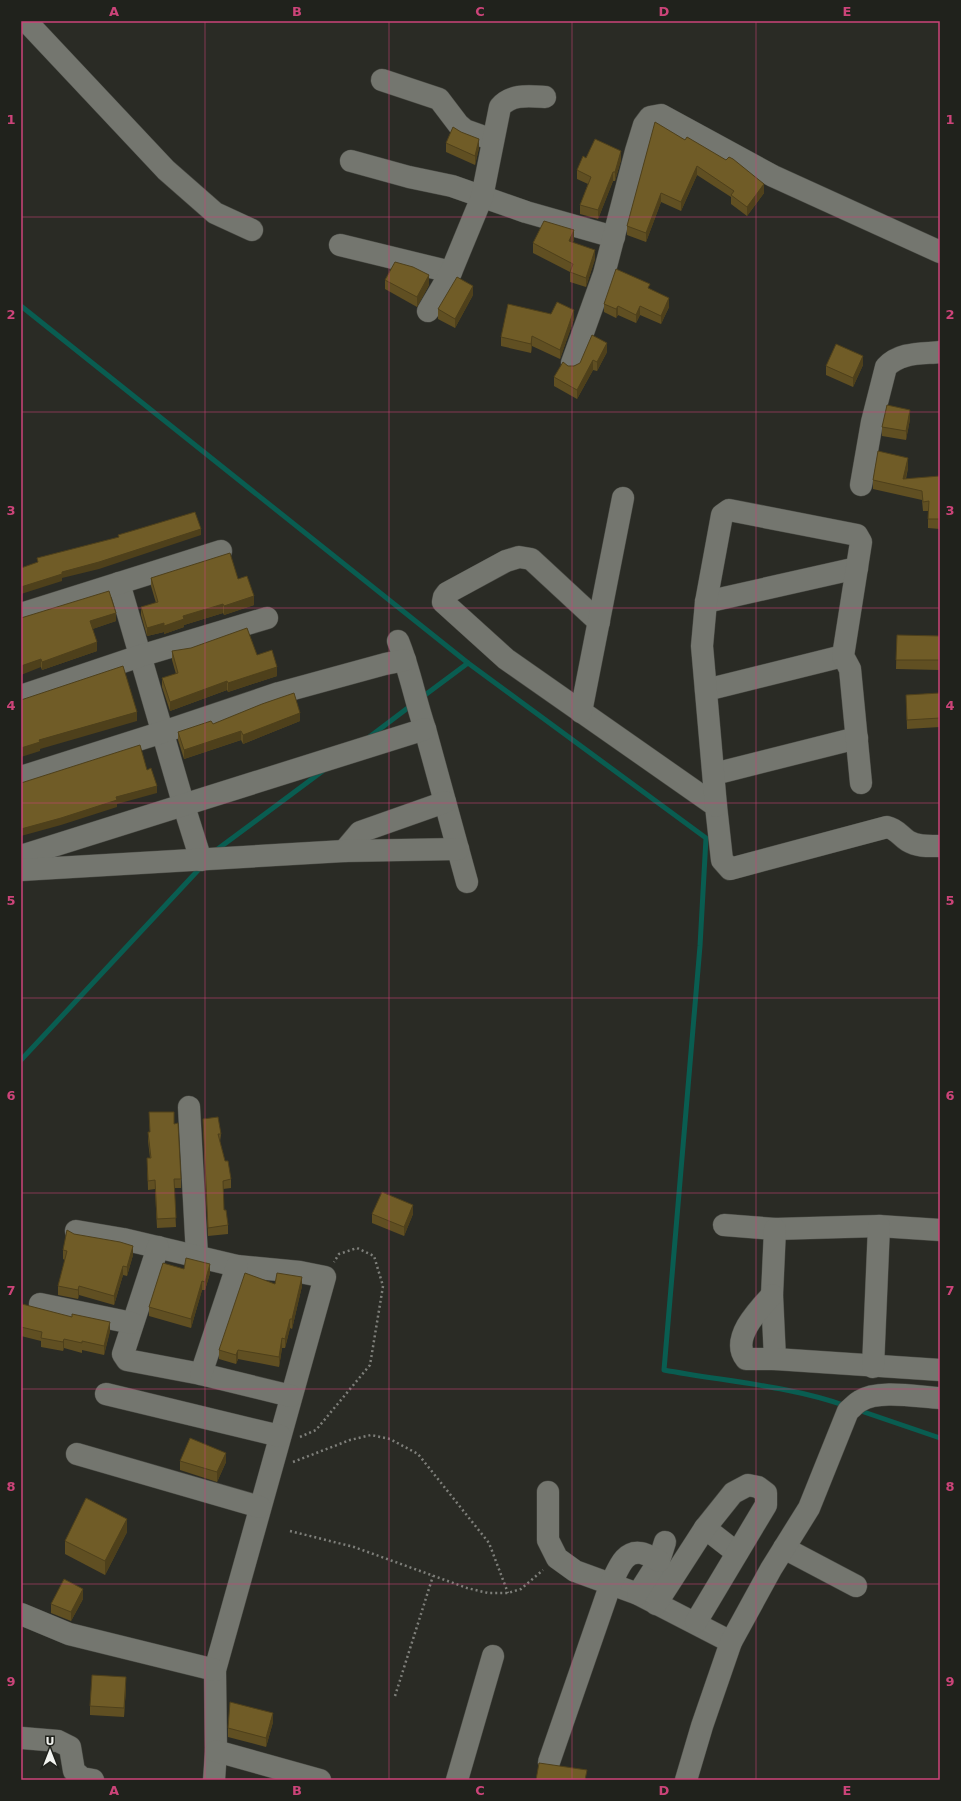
<svg xmlns="http://www.w3.org/2000/svg" width="961" height="1801" font-family="'DejaVu Sans',sans-serif">
  <style>
    .lines { fill: none; stroke-linecap: round; stroke-linejoin: round }
    .stream { stroke: #095d51; stroke-width: 5 }
    .minor-casing { stroke: #494a44; stroke-width: 23 }
    .path { stroke: #7e7f7a; stroke-width: 2.5; stroke-dasharray: 2 3; stroke-linecap: butt }
    .minor { stroke: #74766f; stroke-width: 22 }
    .wall { fill: #604f22 }
    .shaded-wall { fill: #4e401b }
    .building { fill: #705c27; stroke: #4e401b }
    .grid { fill: none; stroke: #cc4479; stroke-width: 1; stroke-opacity: 0.55 }
    .neatline { fill: none; stroke: #cc4479; stroke-width: 1.5 }
    .grid-label { font-size: 13px; text-anchor: middle; font-weight: bold; fill: #cc4479 }
  </style>
  <rect width="100%" height="100%" fill="#2a2b25"/>
  <g class="lines">
    <!-- stream -->
    <g class="stream">
      <path d="M21,306L468,663L706,838L700,946L664,1370C722,1381 791,1386 846,1406"/>
      <polyline points="421,698 468,663"/>
      <polyline points="368,738 413,704"/>
      <polyline points="215,851 324,770"/>
      <polyline points="21,1060 202,866"/>
      <polyline points="858,1410 940,1438"/>
    </g>
    <!-- minor casing -->
    <g class="minor-casing">
      <g id="minor">
        <polyline points="26,21 166,170 215,213 252,230"/>
        <polyline points="382,80 439,99 458,124 465,130 493,140"/>
        <polyline points="351,161 409,177 452,186 526,212 614,237"/>
        <polyline points="340,245 451,272"/>
        <path d="M428,311L451,272L482,197L500,107C511,94 528,96 545,97"/>
        <polyline points="572,363 604,274 636,151 644,125 650,117 661,115 773,176 940,252"/>
        <path d="M861,485L872,422L886,367C900,352 921,354 940,352"/>
        <polyline points="119,583 184,806 201,860"/>
        <polyline points="706,602 857,568"/>
        <polyline points="21,614 221,551"/>
        <path d="M599,622L531,559L519,557L506,561L447,593L444,597L443,602L506,659L716,806L722,860L730,869L887,827C897,829 900,836 908,841C918,847 929,846 940,846"/>
        <path d="M398,641C410,670 415,700 425,729L467,882"/>
        <polyline points="706,690 843,656"/>
        <polyline points="21,696 140,656 267,618"/>
        <polyline points="581,712 623,498"/>
        <polyline points="714,774 857,738"/>
        <polyline points="21,777 163,732 279,693 385,664 405,660"/>
        <polyline points="716,806 702,646 706,602 722,515 729,510 857,535 861,542 843,656 850,669 861,783"/>
        <polyline points="344,851 360,832 445,802"/>
        <polyline points="21,856 425,729"/>
        <polyline points="21,870 344,851 458,849"/>
        <polyline points="189,1107 197,1256"/>
        <polyline points="724,1225 775,1229 879,1226 940,1230"/>
        <polyline points="775,1229 772,1295 775,1359"/>
        <polyline points="76,1231 123,1239 237,1266 300,1272 325,1277 215,1670 216,1751 214,1780"/>
        <polyline points="158,1247 123,1354 127,1360 201,1374 291,1396"/>
        <path d="M772,1295C758,1310 730,1339 746,1359H775L940,1370"/>
        <polyline points="40,1304 132,1323"/>
        <polyline points="873,1367 879,1226"/>
        <polyline points="201,1374 237,1266"/>
        <polyline points="106,1394 280,1436"/>
        <polyline points="77,1454 260,1507"/>
        <polyline points="548,1492 548,1540 557,1558 575,1571 638,1594 731,1642"/>
        <polyline points="705,1528 737,1553"/>
        <polyline points="784,1548 856,1586"/>
        <polyline points="638,1594 659,1561 665,1542"/>
        <polyline points="656,1604 705,1528 733,1493 748,1485 758,1487 766,1493 766,1505 696,1622"/>
        <polyline points="21,1614 69,1634 215,1670"/>
        <polyline points="22,1738 58,1741 70,1747 74,1771 82,1778 93,1780"/>
        <polyline points="216,1751 320,1780"/>
        <path d="M549,1762L611,1583C618,1571 623,1550 641,1553C647,1554 653,1558 659,1561"/>
        <polyline points="457,1780 493,1656"/>
        <path d="M686,1780L702,1726L731,1642L771,1569L809,1508L848,1411C852,1408 856,1403 860,1401C878,1389 919,1397 940,1398"/>
      </g>
    </g>
    <!-- path -->
    <g class="path">
      <polyline points="300,1437 316,1430 370,1365 383,1286 374,1256 357,1248 339,1254 334,1262"/>
      <polyline points="293,1462 350,1440 371,1435 390,1439 418,1454 489,1543 508,1593"/>
      <polyline points="290,1531 354,1547 467,1588 488,1593 508,1593 521,1589 543,1570"/>
      <polyline points="395,1696 433,1576"/>
    </g>
    <!-- minor -->
    <use href="#minor" class="minor"/>
  </g>
  <!-- wall -->
  <g class="wall">
    <polygon points="685,140 764,193 747,216 731,204 731,197 697,175 681,211 661,202 646,242 627,235 627,226"/>
    <polygon points="446,143 479,148 475,165 446,152"/>
    <polygon points="586,158 621,160 615,181 613,181 598,219 580,214 580,205 588,184 577,179 577,170"/>
    <polygon points="574,240 573,242 595,259 586,287 570,282 570,272 533,253 533,243"/>
    <polygon points="385,280 429,285 417,307 385,289"/>
    <polygon points="650,289 669,307 661,324 640,315 636,323 618,315 616,318 604,312 604,304"/>
    <polygon points="473,295 455,328 438,319 438,309"/>
    <polygon points="574,319 560,359 532,346 531,353 501,346 501,337"/>
    <polygon points="607,352 597,371 593,370 577,399 554,386 554,377 568,366 574,366"/>
    <polygon points="863,365 853,387 826,375 826,366"/>
    <polygon points="910,419 906,440 882,436 882,427"/>
    <polygon points="908,468 906,479 940,476 940,529 928,528 928,511 923,511 922,500 873,489 873,480"/>
    <polygon points="151,578 238,579 254,605 224,615 223,613 184,625 184,627 164,634 164,632 147,636 141,615 141,607 156,603 151,586"/>
    <polygon points="21,618 116,621 92,629 97,651 42,670"/>
    <polygon points="897,635 940,636 940,670 896,669"/>
    <polygon points="172,651 257,655 277,676 228,692 227,690 170,711 162,687 162,678 176,674 172,660"/>
    <polygon points="940,693 940,727 907,729 906,695"/>
    <polygon points="300,721 243,744 241,740 184,759 178,740 178,732 213,724"/>
    <polygon points="149,1112 174,1124 181,1179 181,1188 174,1188 176,1227 157,1228 155,1189 148,1190 147,1158 150,1158 148,1141 148,1132 150,1132"/>
    <polygon points="203,1119 221,1134 220,1142 225,1161 231,1179 231,1188 223,1189 224,1210 228,1225 228,1234 208,1236"/>
    <polygon points="372,1214 413,1214 404,1236 372,1223"/>
    <polygon points="74,1234 133,1255 127,1276 123,1275 114,1305 79,1295 78,1299 58,1295 58,1286 65,1260 63,1259 63,1250"/>
    <polygon points="184,1269 210,1273 205,1290 202,1290 191,1328 149,1316 149,1307"/>
    <polygon points="275,1284 302,1286 292,1329 290,1328 285,1348 282,1348 279,1367 238,1359 236,1364 219,1359 219,1350"/>
    <polygon points="21,1306 110,1331 104,1355 82,1350 82,1353 64,1348 63,1351 41,1347 41,1341 21,1336"/>
    <polygon points="180,1461 226,1462 217,1482 180,1470"/>
    <polygon points="127,1532 105,1575 65,1554 65,1541"/>
    <polygon points="83,1599 71,1621 51,1613 51,1604"/>
    <polygon points="126,1686 124,1717 90,1715 90,1706"/>
    <polygon points="273,1722 266,1747 228,1737 228,1728"/>
  </g>
  <!-- shaded-wall -->
  <g class="shaded-wall">
    <polygon points="479,139 479,148 475,165 475,156"/>
    <polygon points="621,151 621,160 615,181 615,172"/>
    <polygon points="697,166 697,175 681,211 681,202"/>
    <polygon points="613,172 613,181 598,219 598,210"/>
    <polygon points="764,184 764,193 747,216 747,207"/>
    <polygon points="661,193 661,202 646,242 646,233"/>
    <polygon points="574,230 574,240 569,250 569,241"/>
    <polygon points="595,250 595,259 586,287 586,278"/>
    <polygon points="429,275 429,285 417,307 417,297"/>
    <polygon points="473,286 473,295 455,328 455,319"/>
    <polygon points="669,298 669,307 661,324 661,316"/>
    <polygon points="618,306 618,315 616,318 616,309"/>
    <polygon points="640,306 640,315 636,323 636,315"/>
    <polygon points="574,310 574,319 560,359 560,350"/>
    <polygon points="532,336 532,346 531,353 531,344"/>
    <polygon points="607,343 607,352 597,371 597,362"/>
    <polygon points="863,356 863,365 853,387 853,378"/>
    <polygon points="593,360 593,370 577,399 577,390"/>
    <polygon points="910,410 910,419 906,440 906,431"/>
    <polygon points="908,458 908,468 903,488 903,479"/>
    <polygon points="201,529 201,535 99,569 62,578 62,581 21,594 21,587 62,572"/>
    <polygon points="254,596 254,605 224,615 224,606"/>
    <polygon points="223,604 223,613 184,625 184,627 164,634 164,626 183,616"/>
    <polygon points="116,613 116,621 90,630 90,621"/>
    <polygon points="164,623 164,632 147,636 147,628"/>
    <polygon points="97,642 97,651 42,670 42,662"/>
    <polygon points="41,659 41,667 21,675 21,666"/>
    <polygon points="277,667 277,676 228,692 228,683"/>
    <polygon points="227,681 227,690 170,711 170,702"/>
    <polygon points="137,712 137,721 40,749 40,751 21,757 21,748 39,740"/>
    <polygon points="300,713 300,721 243,744 243,735"/>
    <polygon points="241,731 241,740 184,759 184,750"/>
    <polygon points="157,786 157,793 117,804 117,807 61,825 21,836 21,829 116,797"/>
    <polygon points="413,1205 413,1214 404,1236 404,1227"/>
    <polygon points="133,1246 133,1255 127,1276 127,1267"/>
    <polygon points="210,1264 210,1273 205,1290 205,1282"/>
    <polygon points="123,1266 123,1275 114,1305 114,1296"/>
    <polygon points="302,1277 302,1286 292,1329 292,1319"/>
    <polygon points="202,1281 202,1290 191,1328 191,1319"/>
    <polygon points="79,1286 79,1295 78,1299 78,1290"/>
    <polygon points="290,1319 290,1328 285,1348 285,1339"/>
    <polygon points="110,1322 110,1331 104,1355 104,1346"/>
    <polygon points="282,1338 282,1348 279,1367 279,1357"/>
    <polygon points="64,1339 64,1348 63,1351 63,1342"/>
    <polygon points="238,1350 238,1359 236,1364 236,1355"/>
    <polygon points="226,1453 226,1462 217,1482 217,1472"/>
    <polygon points="127,1519 127,1532 105,1575 105,1561"/>
    <polygon points="83,1589 83,1599 71,1621 71,1612"/>
    <polygon points="126,1677 126,1686 124,1717 124,1708"/>
    <polygon points="273,1713 273,1722 266,1747 266,1738"/>
  </g>
  <!-- building -->
  <g class="building">
    <polygon points="655,122 685,140 687,137 726,160 729,157 733,159 764,184 747,207 731,195 734,191 697,166 681,202 661,193 646,233 627,226"/>
    <polygon points="453,127 461,132 479,139 475,156 446,143"/>
    <polygon points="595,139 621,151 615,172 613,172 598,210 580,205 591,177 577,170 583,156 586,158"/>
    <polygon points="544,221 574,230 569,241 595,250 586,278 570,272 573,264 533,243"/>
    <polygon points="395,262 413,267 429,275 417,297 385,280"/>
    <polygon points="616,269 650,284 648,288 669,298 661,316 640,306 636,315 618,306 616,309 604,304"/>
    <polygon points="457,277 473,286 455,319 438,309"/>
    <polygon points="557,302 574,310 560,350 532,336 531,344 501,337 508,304 551,314"/>
    <polygon points="592,335 607,343 597,362 593,360 577,390 554,377 563,362 568,366 574,366 580,363"/>
    <polygon points="836,344 863,356 853,378 826,366"/>
    <polygon points="887,405 910,410 906,431 882,427"/>
    <polygon points="878,451 908,458 903,479 940,476 940,519 928,519 929,501 923,502 922,491 873,480"/>
    <polygon points="195,512 201,529 99,562 62,572 62,574 21,587 21,568 38,562 37,558 119,537 118,535 135,530"/>
    <polygon points="230,553 238,579 247,576 254,596 224,606 223,604 183,616 184,619 164,626 164,623 147,628 141,607 158,602 151,578"/>
    <polygon points="109,591 116,613 90,621 97,642 42,662 41,659 21,666 21,618"/>
    <polygon points="247,628 257,655 272,650 277,667 228,683 227,681 170,702 162,678 178,673 172,651 191,648"/>
    <polygon points="897,635 940,636 940,660 896,660"/>
    <polygon points="123,666 137,712 39,740 40,742 21,748 21,700"/>
    <polygon points="294,693 300,713 243,735 241,731 184,750 178,732 211,721 213,724 262,704"/>
    <polygon points="940,693 940,718 907,720 906,695"/>
    <polygon points="140,745 147,770 151,768 157,786 116,797 117,800 61,818 21,829 21,783"/>
    <polygon points="149,1112 174,1112 174,1124 178,1123 181,1179 174,1179 176,1218 157,1219 155,1180 148,1181 147,1158 151,1158 148,1132 150,1132"/>
    <polygon points="218,1117 221,1134 218,1134 225,1161 228,1161 231,1179 223,1181 224,1210 226,1210 228,1225 208,1228 203,1119"/>
    <polygon points="382,1192 413,1205 404,1227 372,1214"/>
    <polygon points="67,1230 74,1234 120,1242 133,1246 127,1267 123,1266 114,1296 79,1286 78,1290 58,1286 67,1251 63,1250"/>
    <polygon points="186,1258 210,1264 205,1282 202,1281 191,1319 149,1307 163,1263 184,1269"/>
    <polygon points="245,1273 275,1284 277,1273 302,1277 292,1319 290,1319 285,1339 282,1338 279,1357 238,1350 236,1355 219,1350"/>
    <polygon points="22,1304 72,1317 72,1314 110,1322 104,1346 82,1341 82,1343 64,1339 63,1342 41,1338 42,1332 21,1327"/>
    <polygon points="190,1438 226,1453 217,1472 180,1461"/>
    <polygon points="86,1498 127,1519 105,1561 65,1541"/>
    <polygon points="64,1579 83,1589 71,1612 51,1604"/>
    <polygon points="92,1675 126,1677 124,1708 90,1706"/>
    <polygon points="230,1702 273,1713 266,1738 228,1728"/>
    <polygon points="539,1763 587,1770 585,1780 536,1780"/>
  </g>
  <!-- grid -->
  <path class="grid" d="M205,21V1780M389,21V1780M572,21V1780M756,21V1780M21,217H940M21,412H940M21,608H940M21,803H940M21,998H940M21,1193H940M21,1389H940M21,1584H940"/>
  <!-- border -->
  <rect width="961" height="1801" fill="none" stroke="#20221c" stroke-width="44"/>
  <!-- north arrow -->
  <g transform="translate(50 1751)" stroke="#20221c" stroke-width="3" paint-order="stroke">
  <path d="M0-3L7 15L0 10L-7 15Z" fill="#f2f3ef"/>
  <text y="-6" font-size="11" font-weight="bold" text-anchor="middle" fill="#f2f3ef">U</text>
  </g>
  <rect x="22" y="22" width="917" height="1757" class="neatline"/>
  <g class="grid-label">
    <text x="114" y="16">A</text>
    <text x="297" y="16">B</text>
    <text x="480" y="16">C</text>
    <text x="664" y="16">D</text>
    <text x="847" y="16">E</text>
    <text x="11" y="124">1</text>
    <text x="950" y="124">1</text>
    <text x="11" y="319">2</text>
    <text x="950" y="319">2</text>
    <text x="11" y="515">3</text>
    <text x="950" y="515">3</text>
    <text x="11" y="710">4</text>
    <text x="950" y="710">4</text>
    <text x="11" y="905">5</text>
    <text x="950" y="905">5</text>
    <text x="11" y="1100">6</text>
    <text x="950" y="1100">6</text>
    <text x="11" y="1295">7</text>
    <text x="950" y="1295">7</text>
    <text x="11" y="1491">8</text>
    <text x="950" y="1491">8</text>
    <text x="11" y="1686">9</text>
    <text x="950" y="1686">9</text>
    <text x="114" y="1795">A</text>
    <text x="297" y="1795">B</text>
    <text x="480" y="1795">C</text>
    <text x="664" y="1795">D</text>
    <text x="847" y="1795">E</text>
  </g>
</svg>
